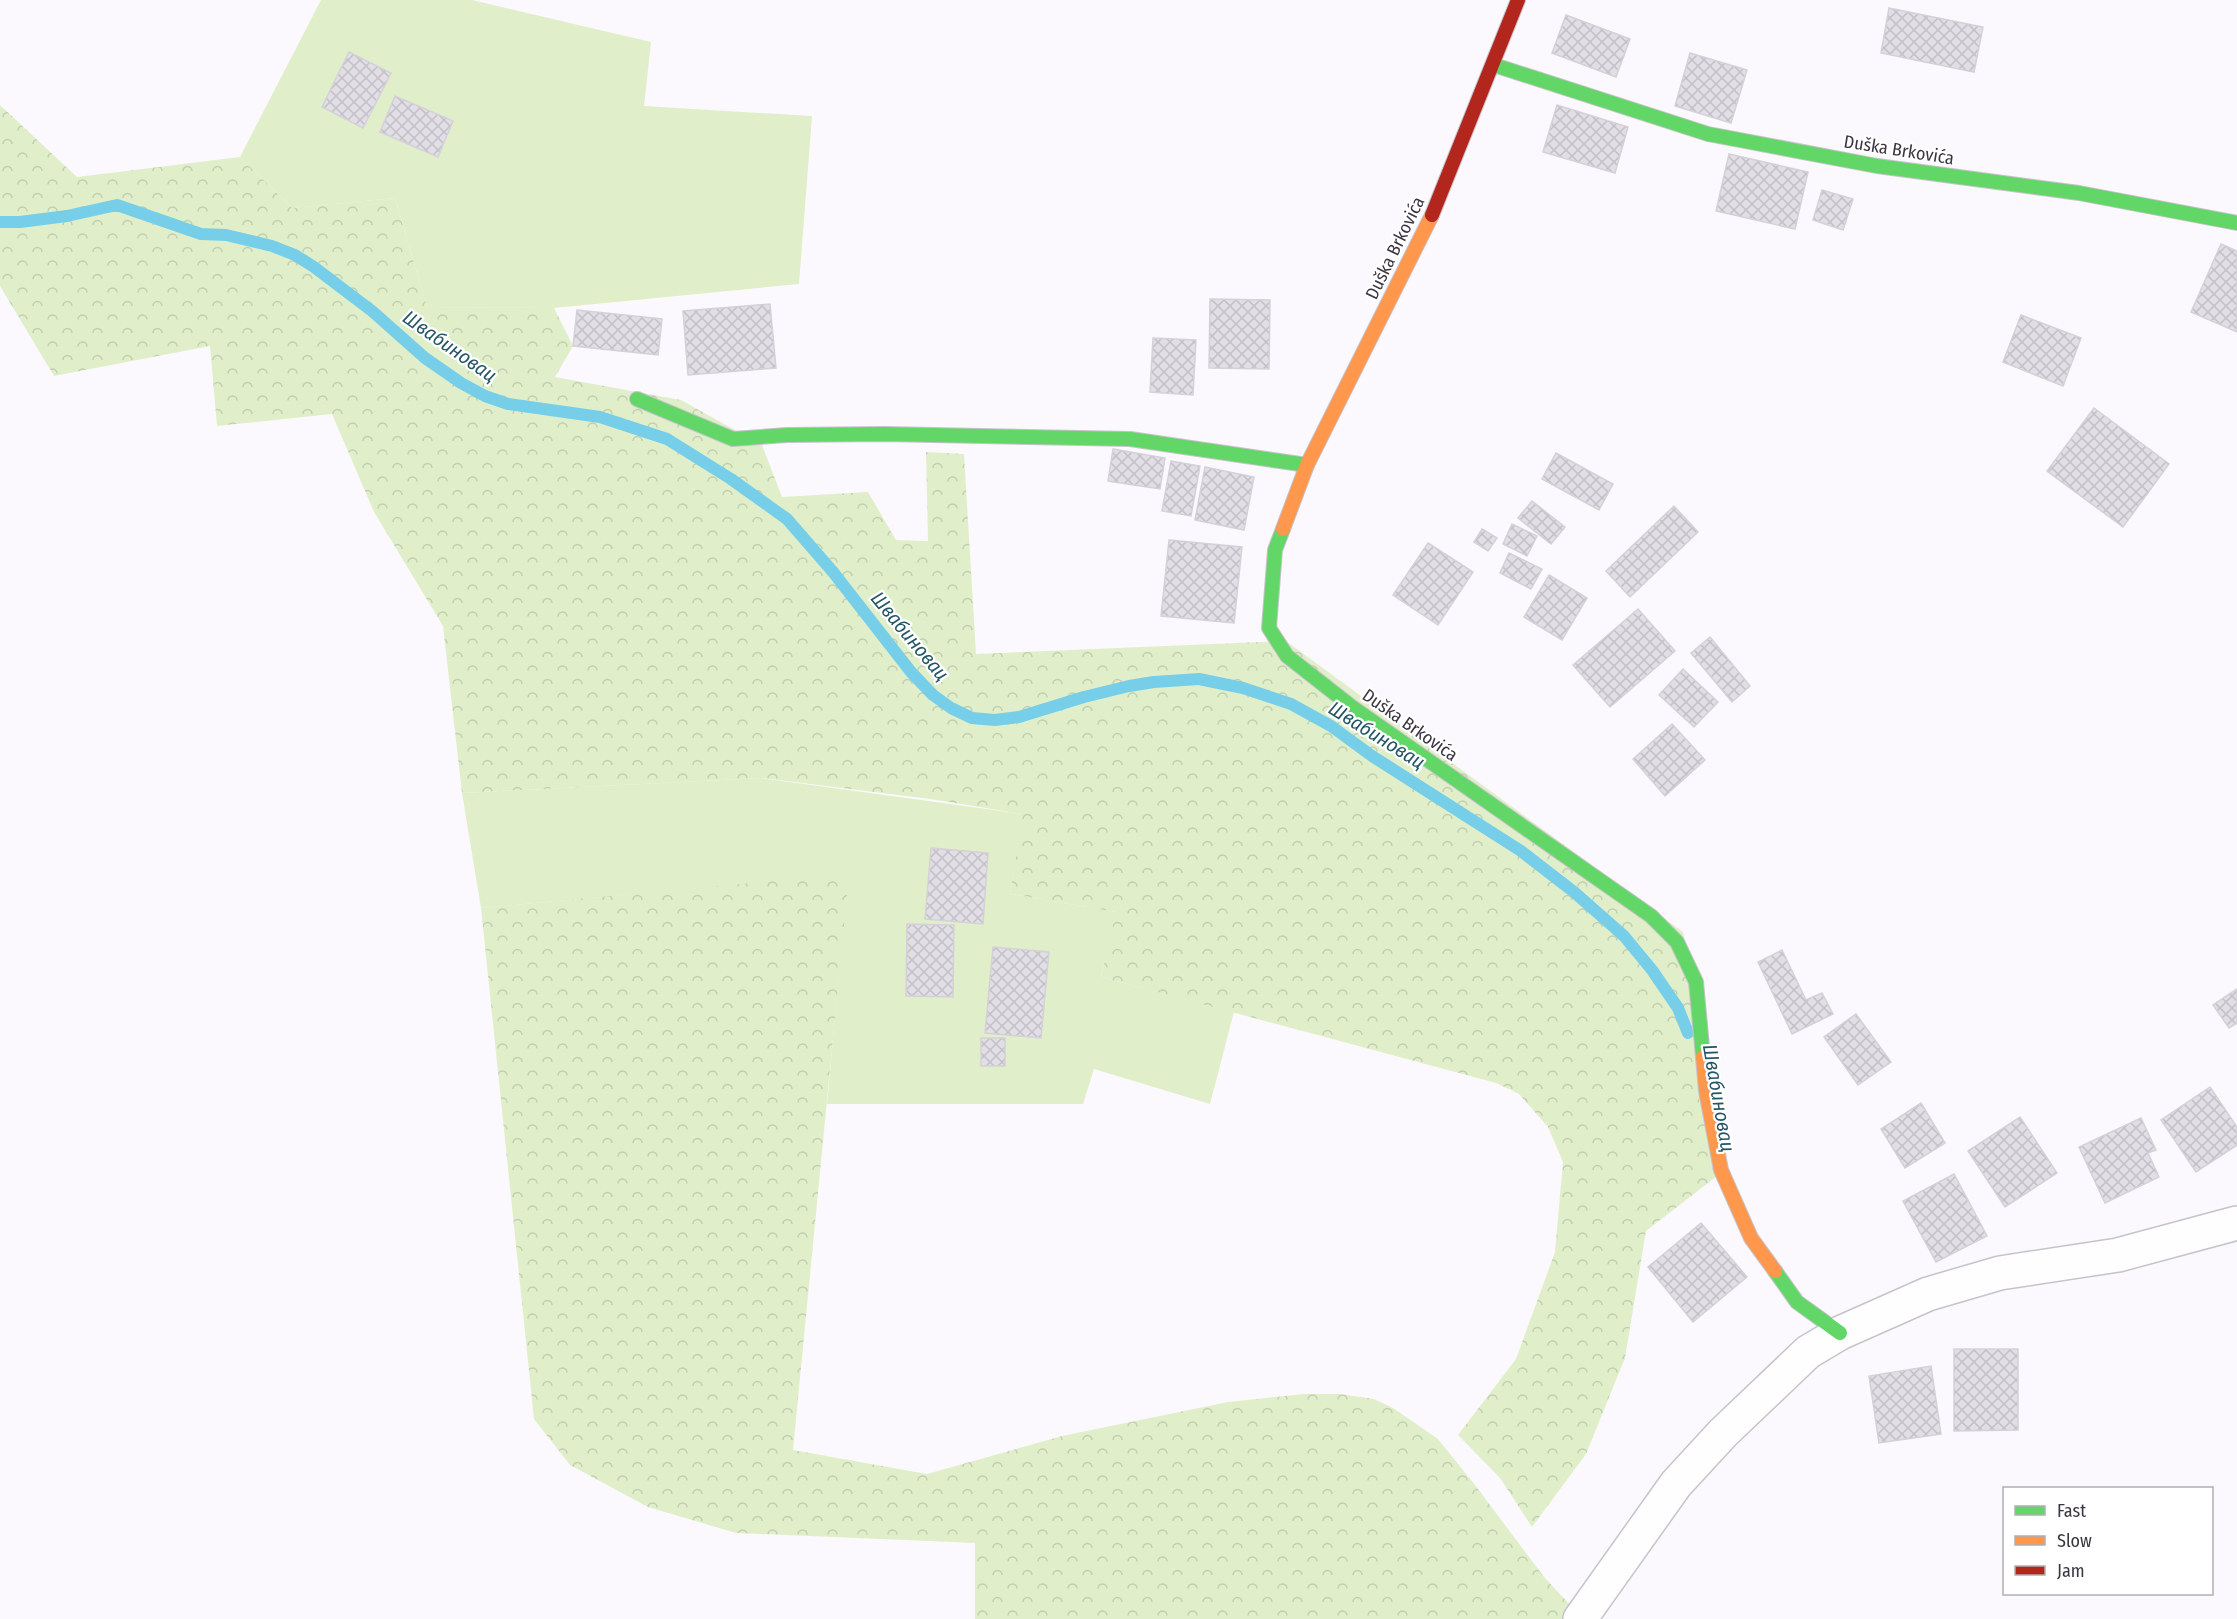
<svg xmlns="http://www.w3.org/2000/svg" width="2237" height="1619" font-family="'Fira Sans Condensed',sans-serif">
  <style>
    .grass { fill: #e0efca }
    .forest { fill: url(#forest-crowns) }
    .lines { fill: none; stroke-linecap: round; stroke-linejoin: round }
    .stream { stroke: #77cee9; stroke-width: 12 }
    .building { fill: url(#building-cross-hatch); stroke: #d5d1d9; stroke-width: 1.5 }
    .street-casing { stroke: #c7c3cb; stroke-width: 36 }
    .fast-casing { stroke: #c7c3cb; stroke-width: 16 }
    .slow-casing { stroke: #c7c3cb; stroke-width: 16 }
    .jam-casing { stroke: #c7c3cb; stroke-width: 16 }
    .street { stroke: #fefeff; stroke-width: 33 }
    .fast { stroke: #63d668; stroke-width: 14 }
    .slow { stroke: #ff974d; stroke-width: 14 }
    .jam { stroke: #b3261e; stroke-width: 14 }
    .labels { text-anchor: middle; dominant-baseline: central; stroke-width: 4.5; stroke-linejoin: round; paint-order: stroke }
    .street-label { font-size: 18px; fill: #3b3642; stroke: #fff }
    .water-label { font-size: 20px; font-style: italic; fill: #245666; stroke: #fff }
  </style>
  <defs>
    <pattern id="forest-crowns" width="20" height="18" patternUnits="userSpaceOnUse" patternTransform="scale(1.5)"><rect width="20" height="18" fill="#e0efca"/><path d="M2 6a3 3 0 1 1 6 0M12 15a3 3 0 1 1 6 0" fill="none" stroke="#c1ceaf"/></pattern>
    <pattern id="building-cross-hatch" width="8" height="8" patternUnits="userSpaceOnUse" patternTransform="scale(1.5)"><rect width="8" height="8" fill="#e1dee5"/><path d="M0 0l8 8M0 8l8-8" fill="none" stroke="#c2bfc6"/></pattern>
  </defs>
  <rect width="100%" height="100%" fill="#fbf9fd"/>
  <!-- grass -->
  <g class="grass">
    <polygon points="321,0 472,0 651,42 644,106 812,116 799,284 554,308 427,307 395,198 292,208 240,157"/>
    <polygon points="761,778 1024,814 1010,894 1117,912 1101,977 1234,1012 1210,1104 1094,1069 1083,1104 827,1104 848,875 481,908 462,793"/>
  </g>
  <!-- forest -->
  <g class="forest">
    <polygon points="0,105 77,177 240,157 292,208 395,198 427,307 554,308 573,346 555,377 681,400 762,445 782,497 868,492 896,540 928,541 926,452 964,454 976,654 1286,641 1683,932 1726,1169 1646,1231 1625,1358 1586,1454 1532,1527 1500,1478 1458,1435 1516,1359 1555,1252 1563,1162 1548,1127 1519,1094 1496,1083 1101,977 1116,912 1010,894 1023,814 930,799 761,778 462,793 443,626 374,512 332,414 217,426 210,346 54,376 0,286"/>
    <polygon points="849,874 793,1450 927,1474 1062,1436 1228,1402 1304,1394 1340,1394 1374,1399 1393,1408 1438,1439 1475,1485 1544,1577 1573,1608 1566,1619 975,1619 975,1543 736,1533 648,1507 570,1465 534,1419 481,908"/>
  </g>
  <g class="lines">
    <!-- stream -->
    <polyline class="stream" points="0,222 20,222 67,216 117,205 201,234 226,235 272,246 295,255 314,267 372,311 425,358 461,383 485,396 508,404 600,417 667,439 731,479 787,519 833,572 911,672 933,695 951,708 972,718 995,720 1019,717 1084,697 1129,686 1154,682 1199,679 1243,688 1291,704 1331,726 1372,756 1521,851 1574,892 1624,936 1652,970 1678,1008 1688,1033"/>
  </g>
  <!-- building -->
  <g class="building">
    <polygon points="1889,8 1983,27 1974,72 1881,53"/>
    <polygon points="1566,15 1630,39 1616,77 1552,53"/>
    <polygon points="349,52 391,73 363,128 322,107"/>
    <polygon points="1690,53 1747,70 1731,123 1675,106"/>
    <polygon points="395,96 453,121 438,157 380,132"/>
    <polygon points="1557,105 1628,127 1615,173 1543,152"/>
    <polygon points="1729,154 1808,172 1795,229 1716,211"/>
    <polygon points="1822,190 1853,199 1843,230 1813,220"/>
    <polygon points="2221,244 2237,251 2237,332 2191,312"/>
    <polygon points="1210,299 1270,300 1269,369 1209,368"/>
    <polygon points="770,304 776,368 688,375 683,311"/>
    <polygon points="577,310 662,319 658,355 573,346"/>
    <polygon points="2021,315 2081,338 2063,386 2003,362"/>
    <polygon points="1153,338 1196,340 1193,395 1150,392"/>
    <polygon points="2094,408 2169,464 2123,527 2047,471"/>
    <polygon points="1113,449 1165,458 1160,489 1108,481"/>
    <polygon points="1556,453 1613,484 1599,510 1542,479"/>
    <polygon points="1171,461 1200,466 1191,516 1162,511"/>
    <polygon points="1205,467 1254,477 1244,530 1195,520"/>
    <polygon points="1532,501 1565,527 1551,544 1518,518"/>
    <polygon points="1674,506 1698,532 1630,597 1606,571"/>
    <polygon points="1512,524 1537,536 1527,556 1503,544"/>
    <polygon points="1482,529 1497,538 1488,551 1474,542"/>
    <polygon points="1169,540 1242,547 1234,623 1161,616"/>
    <polygon points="1428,543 1473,572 1438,625 1393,595"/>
    <polygon points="1509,553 1542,569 1531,589 1500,573"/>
    <polygon points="1549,575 1587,598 1562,640 1524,617"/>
    <polygon points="1638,609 1675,651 1610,707 1573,665"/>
    <polygon points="1710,637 1750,686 1732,702 1691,653"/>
    <polygon points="1683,669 1718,702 1694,727 1659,695"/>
    <polygon points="1672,724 1705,760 1665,796 1633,759"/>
    <polygon points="931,848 988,853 983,924 925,919"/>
    <polygon points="907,924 954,925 953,997 906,996"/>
    <polygon points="993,947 1049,952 1041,1038 985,1033"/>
    <polygon points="1782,950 1806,1000 1822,993 1833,1014 1792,1034 1758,962"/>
    <polygon points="2237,989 2237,1023 2229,1028 2213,1005"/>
    <polygon points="1856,1014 1891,1062 1858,1085 1824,1037"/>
    <rect x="981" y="1038" width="24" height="28"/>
    <polygon points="2210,1087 2237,1127 2237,1145 2196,1172 2161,1120"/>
    <polygon points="1921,1103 1945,1143 1905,1168 1881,1129"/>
    <polygon points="2020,1117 2057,1173 2005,1207 1968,1151"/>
    <polygon points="2141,1118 2156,1150 2148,1153 2159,1177 2105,1203 2079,1147"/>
    <polygon points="1954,1174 1987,1236 1936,1262 1903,1201"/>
    <polygon points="1701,1223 1747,1277 1693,1322 1648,1267"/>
    <polygon points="1954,1349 2018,1349 2018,1430 1954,1431"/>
    <polygon points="1931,1366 1941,1434 1879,1443 1869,1376"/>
  </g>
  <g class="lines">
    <!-- street casing -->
    <g class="street-casing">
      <polyline id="street" points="1580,1619 1676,1484 1723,1433 1808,1352 1840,1333 1928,1294 2000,1273 2118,1255 2237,1223"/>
    </g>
    <!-- fast casing -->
    <g class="fast-casing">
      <g id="fast">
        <polyline points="1494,65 1708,134 1877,166 2079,193 2237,223"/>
        <polyline points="637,399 733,439 787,435 884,434 1130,439 1307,465"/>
        <polyline points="1283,529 1275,550 1269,628 1287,656 1352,707 1651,916 1677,942 1696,982 1703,1057"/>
        <polyline points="1775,1271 1797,1302 1840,1333"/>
      </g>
    </g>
    <!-- slow casing -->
    <g class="slow-casing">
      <g id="slow">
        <polyline points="1283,529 1307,465 1432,215"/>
        <polyline points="1703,1057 1706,1091 1721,1170 1751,1238 1775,1271"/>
      </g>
    </g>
    <!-- jam casing -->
    <g class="jam-casing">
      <polyline id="jam" points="1432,215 1518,0"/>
    </g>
    <!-- street -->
    <use href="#street" class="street"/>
    <!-- fast -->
    <use href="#fast" class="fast"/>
    <!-- slow -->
    <use href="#slow" class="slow"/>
    <!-- jam -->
    <use href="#jam" class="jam"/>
  </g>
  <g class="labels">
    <!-- street labels -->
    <g class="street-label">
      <text transform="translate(1899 150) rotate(9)">Duška Brkovića</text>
      <text transform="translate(1395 248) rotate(-64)">Duška Brkovića</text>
      <text transform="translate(1410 725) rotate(35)">Duška Brkovića</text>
    </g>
    <!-- water labels -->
    <g class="water-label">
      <text transform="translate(450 346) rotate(35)">Швабиновац</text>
      <text transform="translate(910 636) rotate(50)">Швабиновац</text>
      <text transform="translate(1377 735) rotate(32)">Швабиновац</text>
      <text transform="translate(1719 1098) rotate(80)">Швабиновац</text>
    </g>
  </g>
  <!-- legend -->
  <rect x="2003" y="1487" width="210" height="108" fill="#ffffff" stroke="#b1afb3" stroke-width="1.5"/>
  <rect x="2015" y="1506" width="30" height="9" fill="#63d668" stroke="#b1afb3" stroke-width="1.5"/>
  <text x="2057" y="1517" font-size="18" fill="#3b3642">Fast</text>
  <rect x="2015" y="1536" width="30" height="9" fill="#ff974d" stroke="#b1afb3" stroke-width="1.5"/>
  <text x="2057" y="1547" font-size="18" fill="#3b3642">Slow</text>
  <rect x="2015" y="1566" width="30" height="9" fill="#b3261e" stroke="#b1afb3" stroke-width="1.5"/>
  <text x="2057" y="1577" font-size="18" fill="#3b3642">Jam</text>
</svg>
